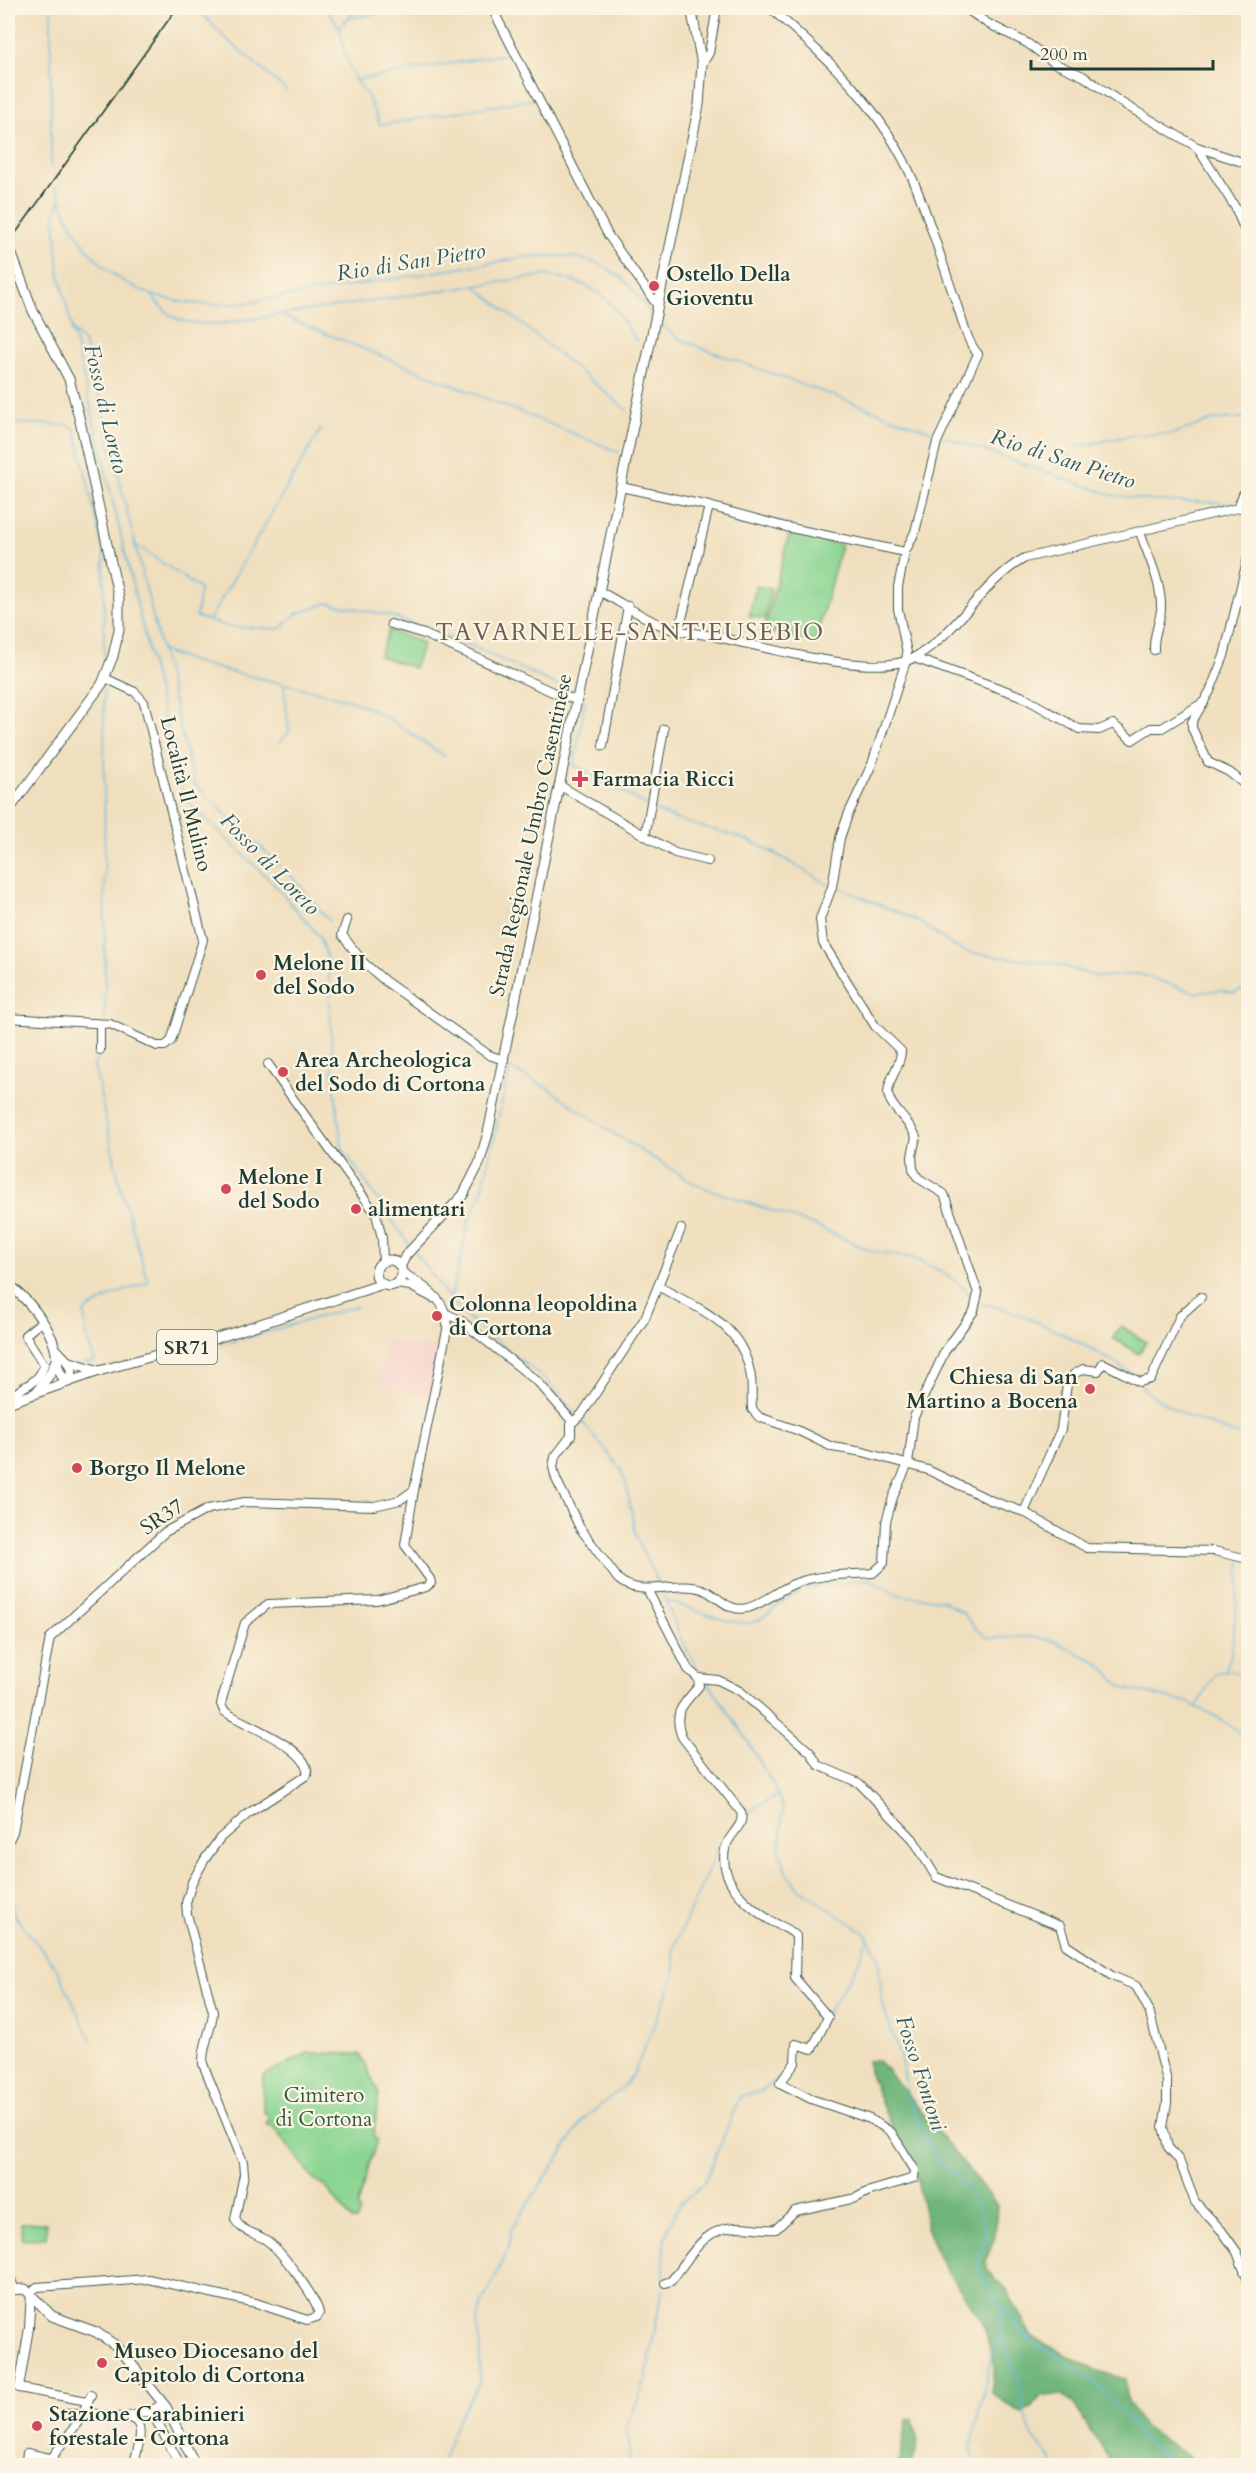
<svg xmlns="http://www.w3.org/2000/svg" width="1256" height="2473" font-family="Cardo,serif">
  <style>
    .built { fill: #f7d0cb }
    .green { fill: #8ad592; stroke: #548963; stroke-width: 1.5 }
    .forest { fill: #6fb67c; stroke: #477a58; stroke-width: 1.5 }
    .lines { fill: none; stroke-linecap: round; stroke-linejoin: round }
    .stream { stroke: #61b6dd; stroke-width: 1.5 }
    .minor-casing { stroke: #3e5549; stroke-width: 10 }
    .major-casing { stroke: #3e5549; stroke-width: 11 }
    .minor { stroke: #fff; stroke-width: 8 }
    .major { stroke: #fff; stroke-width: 9 }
    .rail { stroke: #1f3d34; stroke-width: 1.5 }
    .poi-dot { fill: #d1495b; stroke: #fcf5e5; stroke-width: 2 }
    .labels { text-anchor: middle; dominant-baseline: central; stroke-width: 4.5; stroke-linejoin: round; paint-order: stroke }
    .shield { fill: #fcf5e5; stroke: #617469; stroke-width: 1.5 }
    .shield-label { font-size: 20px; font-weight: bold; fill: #1f3d34 }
    .poi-label { font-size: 21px; font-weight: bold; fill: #1f3d34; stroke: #fcf5e5; text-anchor: start }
    .street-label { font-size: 21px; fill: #1f3d34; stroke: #fcf5e5 }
    .park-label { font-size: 21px; fill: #345b47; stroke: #fcf5e5 }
    .water-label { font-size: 22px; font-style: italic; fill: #305b5e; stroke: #fcf5e5 }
    .quarter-label { font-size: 24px; letter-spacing: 1.5px; fill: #6b6257; stroke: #fcf5e5 }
  </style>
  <rect width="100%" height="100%" fill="#fcf5e5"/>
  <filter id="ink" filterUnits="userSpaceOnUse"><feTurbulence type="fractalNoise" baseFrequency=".0167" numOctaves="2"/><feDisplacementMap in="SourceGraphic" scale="12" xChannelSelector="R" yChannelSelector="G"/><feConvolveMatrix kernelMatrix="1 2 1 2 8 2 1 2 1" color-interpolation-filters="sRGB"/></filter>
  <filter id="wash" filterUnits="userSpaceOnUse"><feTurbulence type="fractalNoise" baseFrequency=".008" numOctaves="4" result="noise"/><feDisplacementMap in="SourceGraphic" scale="24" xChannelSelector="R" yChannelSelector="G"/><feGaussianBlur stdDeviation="1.35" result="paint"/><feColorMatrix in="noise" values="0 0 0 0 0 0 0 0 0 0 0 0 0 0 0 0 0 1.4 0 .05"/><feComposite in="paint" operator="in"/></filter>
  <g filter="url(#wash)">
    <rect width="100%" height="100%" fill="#f0dfbe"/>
    <!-- built -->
    <g class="built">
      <polygon points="387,1339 439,1351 429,1397 378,1383"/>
      <polygon points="92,2415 134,2423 130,2440 89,2432"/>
    </g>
    <!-- green -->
    <g class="green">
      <polygon points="790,531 841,545 815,643 764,630"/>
      <polygon points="756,586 771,589 765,619 749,616"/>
      <polygon points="389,630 423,643 414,668 379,656"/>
      <polygon points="1121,1326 1146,1342 1139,1354 1113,1338"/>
      <polygon points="308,2053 360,2054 379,2093 373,2137 377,2139 357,2206 360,2213 356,2221 352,2220 325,2186 315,2181 271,2124 268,2126 266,2123 270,2119 263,2111 263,2076"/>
      <polygon points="21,2223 46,2223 46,2238 22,2239"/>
    </g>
    <!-- forest -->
    <g class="forest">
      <polygon points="868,2061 878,2061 889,2072 997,2205 995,2237 985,2262 987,2269 1007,2291 1032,2337 1097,2371 1125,2379 1128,2403 1143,2426 1201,2465 1113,2465 1073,2403 1063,2395 1042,2395 1032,2407 1021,2413 991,2393 995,2366 983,2322 940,2261 927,2227 917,2179 885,2112 869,2072"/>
      <polygon points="913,2419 918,2443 912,2465 898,2465 907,2420"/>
    </g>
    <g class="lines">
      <!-- stream -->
      <g class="stream">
        <polyline points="197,8 223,36 286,90"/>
        <polyline points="326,8 340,28 344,51 355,80 367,95 380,125 534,99"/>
        <polyline points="8,14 16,8"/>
        <polyline points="349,18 413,8"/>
        <polyline points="340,27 357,8"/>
        <polyline points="357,80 511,53"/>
        <polyline points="51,167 51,8"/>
        <path d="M56,187C86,281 153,312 247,303L533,256C589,252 622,266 651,315"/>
        <polyline points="60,199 55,216 59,273 180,786 188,802 273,883 319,936 328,961 333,1074 342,1148 410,1246"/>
        <polyline points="474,285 627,410"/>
        <path d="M152,295C171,324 186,323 218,324L547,275C600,285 609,296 637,342"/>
        <polyline points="280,315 619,452"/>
        <polyline points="660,323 676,337 699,347 936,433"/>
        <polyline points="71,330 83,341 90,360 194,784 293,878 329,921"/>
        <polyline points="8,423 68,425 75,428 104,553 104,669"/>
        <polyline points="942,436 1112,495 1154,501 1236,503"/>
        <polyline points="1076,447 1133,435 1172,434 1213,420 1248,417"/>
        <polyline points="1052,474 1071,453"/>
        <polyline points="135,544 200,589 196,617 231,627 280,629 296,614 328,603 391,616 476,648 574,693"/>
        <polyline points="209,620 321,429"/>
        <path d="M162,651C222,674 284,681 345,699C381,709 414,737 445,756"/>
        <polyline points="104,689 105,1020"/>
        <polyline points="581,697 585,702 574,765 646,805"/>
        <polyline points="279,743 289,732 284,686"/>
        <path d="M653,809C682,825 716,828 747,840C776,852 802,869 829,885"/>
        <polyline points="836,886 918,921 953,946 970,953 1056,964 1098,977 1139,974 1197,993 1221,990 1234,993 1248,987"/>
        <polyline points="104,1043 105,1028"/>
        <polyline points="415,1252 446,1294 466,1316 549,1383 575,1414"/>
        <polyline points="451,1298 470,1217 481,1196 508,1075 511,1069 549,1089 613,1133 697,1185 813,1225 871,1251 912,1258 943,1272 964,1288 973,1299"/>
        <path d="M982,1304C1020,1309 1099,1351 1131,1374"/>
        <polyline points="221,1345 357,1306"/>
        <polyline points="85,1363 95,1361 87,1340 84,1312 111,1296 148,1282 120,1185 94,1065 99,1053"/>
        <path d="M1141,1386C1170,1412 1209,1425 1245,1437"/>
        <polyline points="8,1393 17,1383 29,1379"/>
        <polyline points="581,1420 620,1468 626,1484 636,1536 659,1586"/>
        <polyline points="805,1588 868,1579 899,1595 942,1600 964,1614 975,1628 988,1638 1029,1637 1052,1640 1098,1663 1123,1688 1187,1702 1219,1718 1248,1739"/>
        <polyline points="661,1590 682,1641 701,1674"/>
        <path d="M666,1601C690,1605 733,1630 756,1621C772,1614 781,1598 799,1593"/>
        <polyline points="1225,1671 1231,1656 1241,1562"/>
        <polyline points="707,1681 746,1738 774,1786 783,1807 780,1851 786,1872 798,1888 865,1933 878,1955 882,2001 902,2064 908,2097 934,2156 967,2187 978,2207 987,2237 978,2256 979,2270 991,2292 1002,2309 1009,2313 1019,2330 1037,2346 1055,2354 1094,2382 1130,2421 1142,2441 1180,2466"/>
        <path d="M1197,1707L1215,1673C1228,1670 1237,1670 1248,1678"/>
        <polyline points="746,1813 777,1796"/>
        <polyline points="8,1892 14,1915 56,1967 91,2040"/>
        <polyline points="827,2013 856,1967 868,1938"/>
        <polyline points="807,2043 823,2019"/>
        <polyline points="664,2279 665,2238 669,2225 682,2201 693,2194 706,2179 738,2101 741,2096 762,2091 782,2075"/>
        <polyline points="1002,2310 1001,2335 1022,2392 1023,2409 1032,2436 1052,2460 1052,2466"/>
        <polyline points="443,2459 459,2417 479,2383 480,2342 477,2321 482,2303 508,2250 511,2230 584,2119 624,2086 634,2073 675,1975 674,1948 678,1938 720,1844 729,1833"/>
        <polyline points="628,2466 630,2448 626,2428 646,2380 662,2289"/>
        <polyline points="976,2466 971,2449 993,2349 1000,2337"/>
      </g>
    </g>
  </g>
  <g filter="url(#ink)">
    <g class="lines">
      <!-- minor casing -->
      <g class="minor-casing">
        <g id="minor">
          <polyline points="492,8 608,235 657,305"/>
          <polyline points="965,8 987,23 1027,43 1056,64 1083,76 1122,103 1197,147 1235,207 1248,238"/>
          <polyline points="702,64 709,53 717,8"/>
          <polyline points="1197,147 1248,164"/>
          <polyline points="621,487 709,506 679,631"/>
          <polyline points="709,506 786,527 905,552"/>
          <polyline points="1238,508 1248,508"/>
          <path d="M1140,532C1148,556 1162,583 1161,609C1160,623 1153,635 1154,650"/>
          <polyline points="1248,557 1224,656 1210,691 1192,722 1192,728 1208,762 1229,772 1248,787"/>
          <path d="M599,591C622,603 644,619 668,628C683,633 701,633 717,637C762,646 874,679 913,658C958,634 981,582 1025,558L1238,508L1243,494L1248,493"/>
          <polyline points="391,624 424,634 557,694 577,700"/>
          <polyline points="914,658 1021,696 1079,729 1099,730 1113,724 1132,740 1151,728 1162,728 1204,702"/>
          <polyline points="603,746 628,606"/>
          <polyline points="559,785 642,834 646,831 664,729"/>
          <polyline points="642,834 675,853 708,861"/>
          <polyline points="347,920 342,935 364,963 385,981 489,1055 504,1060"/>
          <polyline points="8,1018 110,1024 157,1046 165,1046 171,1041 203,940 144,702 135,692 105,678"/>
          <polyline points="100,1024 100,1050"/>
          <polyline points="268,1064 376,1214 382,1238 383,1262"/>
          <polyline points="396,1284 410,1286 433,1298"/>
          <path d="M658,1286C698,1309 740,1322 750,1372C753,1384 751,1397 752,1409L759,1417L797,1430L832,1447L863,1452L928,1470L992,1501L1024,1512L1087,1548L1214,1551L1248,1559"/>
          <path d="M447,1314L460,1320L538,1382L571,1420V1436L555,1457L553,1467L556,1479L580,1528L618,1579C640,1599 676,1580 702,1589C718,1595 728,1613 747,1608C764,1604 779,1589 796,1583C819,1574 849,1575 873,1573L884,1563L886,1522L893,1497L908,1464L914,1417L945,1351L974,1311L978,1293L944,1194L918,1178L913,1169L912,1156L916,1137C910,1121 889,1107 888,1093C888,1078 901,1066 901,1051L875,1026L823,943L820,919L832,887L840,838L848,815L872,764L906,661L907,653L898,609V587L905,552L915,532L937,442L978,354C967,342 963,322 958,308C943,266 931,223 914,182C883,109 828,58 770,8"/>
          <path d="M12,1402C14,1385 38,1388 44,1365L25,1335L41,1322"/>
          <polyline points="572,1423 582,1414 645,1318 681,1229"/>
          <polyline points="1024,1512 1061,1429 1067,1384 1074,1374 1083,1369 1098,1371 1103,1363 1140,1382 1151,1379 1180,1316 1201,1297"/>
          <polyline points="647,1589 688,1669 698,1678 718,1680 740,1691 810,1752 818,1765 859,1783 913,1839 936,1877 1060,1926 1066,1945 1112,1976 1136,1986 1149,2010 1167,2081 1167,2103 1163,2127 1168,2147 1179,2160 1195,2202 1222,2231 1237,2252 1248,2281"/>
          <path d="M8,1842L13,1832L50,1638L165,1532L208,1509L245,1502L374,1506L400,1500L414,1490L447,1330C449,1299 425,1287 402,1272"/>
          <polyline points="8,2279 11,2279 14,2288"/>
          <path d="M665,2283L671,2281C691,2257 702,2227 738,2227C751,2227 763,2230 776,2229L795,2211L856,2198L867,2192L914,2178L915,2170L891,2132L880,2125L870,2119L811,2099L780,2083L795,2063L796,2044L812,2049L828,2017L795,1978L796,1936C788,1927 778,1926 768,1919C745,1904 719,1880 725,1849C728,1834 745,1827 741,1812L682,1737C672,1712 683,1705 699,1686L698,1678"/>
          <path d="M87,2401L19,2388L29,2328L31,2292L37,2287L148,2279L256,2303L307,2320L317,2317L319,2313C316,2297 279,2248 266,2240C254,2232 241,2232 235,2219L244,2174L243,2162L203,2064C202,2045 212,2030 213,2012L187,1914L186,1903L192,1882L205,1859L220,1838L249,1813L307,1775C312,1748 243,1725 224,1711L221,1704L223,1696L245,1623L268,1604L377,1600L426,1587L431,1583L430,1579L405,1545L414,1490"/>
          <path d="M84,2410C121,2427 155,2397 133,2466"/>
          <polyline points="151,2411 159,2406 167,2419"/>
          <polyline points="60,2413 83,2413"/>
          <polyline points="130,2416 151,2411 181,2466"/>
          <polyline points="25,2466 27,2453 54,2459"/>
          <polyline points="69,2466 51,2463 51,2459 78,2422 91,2395"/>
        </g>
      </g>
      <!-- major casing -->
      <g class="major-casing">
        <g id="major">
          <polyline points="8,244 33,311 69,379 80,421 119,599 119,630 113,656 102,684 8,811"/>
          <circle cx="389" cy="1273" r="13"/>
          <polyline points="400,1267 406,1255 463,1195 479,1164 488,1133 699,105 702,64 691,8"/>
          <path d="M8,1284C27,1298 49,1325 55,1348C58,1361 56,1374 68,1382L72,1371L67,1361L55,1348"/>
          <polyline points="67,1361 99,1371"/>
          <polyline points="35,1394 50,1374 56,1360"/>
          <polyline points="8,1403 99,1371 214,1339 383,1284"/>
          <polyline points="8,2290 25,2289 52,2316 96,2332 118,2347 166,2407 196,2466"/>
        </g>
      </g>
      <!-- minor -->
      <use href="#minor" class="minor"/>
      <!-- major -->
      <use href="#major" class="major"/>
      <!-- rail -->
      <polyline class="rail" points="8,244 177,8"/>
    </g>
  </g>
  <!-- markers -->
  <g class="poi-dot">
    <circle cx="654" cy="286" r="6"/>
    <path d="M577 770h6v6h6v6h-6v6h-6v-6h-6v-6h6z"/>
    <circle cx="261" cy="975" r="6"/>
    <circle cx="283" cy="1072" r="6"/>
    <circle cx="226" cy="1189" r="6"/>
    <circle cx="356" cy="1209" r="6"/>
    <circle cx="437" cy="1316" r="6"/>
    <circle cx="1090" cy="1389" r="6"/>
    <circle cx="77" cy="1468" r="6"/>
    <circle cx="102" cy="2363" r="6"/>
    <circle cx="37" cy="2426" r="6"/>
  </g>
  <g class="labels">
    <!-- shield labels -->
    <rect class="shield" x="157" y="1330" width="60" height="34" rx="4.5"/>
    <g class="shield-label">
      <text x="187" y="1347">SR71</text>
    </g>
    <!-- poi labels -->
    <g class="poi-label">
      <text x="666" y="274">Ostello Della<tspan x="666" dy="24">Gioventu</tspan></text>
      <text x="592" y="779">Farmacia Ricci</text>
      <text x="273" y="963">Melone II<tspan x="273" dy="24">del Sodo</tspan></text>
      <text x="295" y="1060">Area Archeologica<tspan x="295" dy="24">del Sodo di Cortona</tspan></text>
      <text x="238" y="1177">Melone I<tspan x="238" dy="24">del Sodo</tspan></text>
      <text x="368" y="1209">alimentari</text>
      <text x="449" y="1304">Colonna leopoldina<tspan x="449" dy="24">di Cortona</tspan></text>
      <text x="1078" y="1377" text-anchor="end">Chiesa di San<tspan x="1078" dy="24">Martino a Bocena</tspan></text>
      <text x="89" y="1468">Borgo Il Melone</text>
      <text x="114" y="2351">Museo Diocesano del<tspan x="114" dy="24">Capitolo di Cortona</tspan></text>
      <text x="49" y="2414">Stazione Carabinieri<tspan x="49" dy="24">forestale - Cortona</tspan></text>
    </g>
    <!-- street labels -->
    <g class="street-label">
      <text transform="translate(186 794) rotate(76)">Località Il Mulino</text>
      <text transform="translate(531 835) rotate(-78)">Strada Regionale Umbro Casentinese</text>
      <text transform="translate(162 1517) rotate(-34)">SR37</text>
    </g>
    <!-- park labels -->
    <g class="park-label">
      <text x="324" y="2095">Cimitero<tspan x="324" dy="24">di Cortona</tspan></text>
    </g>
    <!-- water labels -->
    <g class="water-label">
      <text transform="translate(411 262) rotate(-9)">Rio di San Pietro</text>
      <text transform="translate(106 409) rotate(77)">Fosso di Loreto</text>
      <text transform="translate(1063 459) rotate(18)">Rio di San Pietro</text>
      <text transform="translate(270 864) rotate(46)">Fosso di Loreto</text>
      <text transform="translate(921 2073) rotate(72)">Fosso Fontoni</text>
    </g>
    <!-- quarter labels -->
    <g class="quarter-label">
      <text x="630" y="632">TAVARNELLE-SANT'EUSEBIO</text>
    </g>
  </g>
  <!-- margin -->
  <rect width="1256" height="2473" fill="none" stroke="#fcf5e5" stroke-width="30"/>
  <!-- scale -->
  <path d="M1031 60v9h182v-9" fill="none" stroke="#1f3d34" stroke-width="3"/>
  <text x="1040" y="60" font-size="18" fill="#1f3d34" stroke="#fcf5e5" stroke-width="4.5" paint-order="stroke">200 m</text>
</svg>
